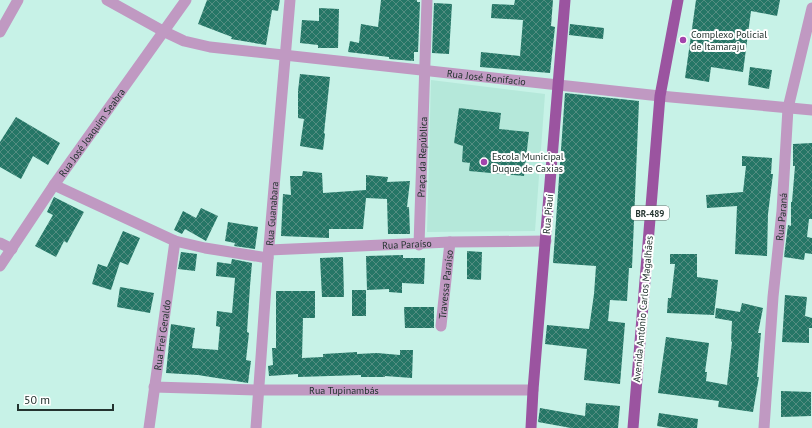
<svg xmlns="http://www.w3.org/2000/svg" width="812" height="428" font-family="'PT Sans',sans-serif">
  <style>
    .built { fill: #b5e8da }
    .building { fill: url(#building-cross-hatch) }
    .lines { fill: none; stroke-linecap: round; stroke-linejoin: round }
    .minor { stroke: #c099c2; stroke-width: 11 }
    .primary { stroke: #9b54a0; stroke-width: 11 }
    .poi-dot { fill: #a343ac; stroke: #fff; stroke-width: 1.5 }
    .labels { text-anchor: middle; dominant-baseline: central; stroke-width: 4; stroke-linejoin: round; paint-order: stroke }
    .shield { fill: #fff; stroke: #65706d; stroke-width: 1 }
    .shield-label { font-size: 9px; font-weight: bold; fill: #23332f }
    .poi-label { font-size: 10px; fill: #23332f; stroke: #fff; text-anchor: start }
    .street-label { font-size: 10px; fill: #23332f; stroke: #fff }
  </style>
  <defs>
    <pattern id="building-cross-hatch" width="8" height="8" patternUnits="userSpaceOnUse"><rect width="8" height="8" fill="#257666"/><path d="M0 0l8 8M0 8l8-8" fill="none" stroke="#538d81"/></pattern>
  </defs>
  <rect width="100%" height="100%" fill="#c7f2e7"/>
  <!-- built -->
  <polygon class="built" points="431,80 545,94 535,231 427,232"/>
  <!-- building -->
  <g class="building">
    <polygon points="207,0 280,0 278,11 272,10 266,45 231,39 232,37 198,24"/>
    <polygon points="381,0 417,0 417,2 420,2 418,52 414,52 414,61 389,59 389,57 348,52 350,41 359,43 361,24 378,27"/>
    <polygon points="515,0 553,0 551,26 555,27 550,73 480,67 481,52 520,56 523,20 491,18 492,4 514,5"/>
    <polygon points="696,0 780,0 777,16 751,11 743,72 711,67 709,82 685,78"/>
    <polygon points="434,3 452,4 449,54 432,53"/>
    <polygon points="319,8 339,9 338,48 318,48 318,45 300,43 302,20 319,21"/>
    <polygon points="570,24 604,28 603,39 569,35"/>
    <polygon points="750,67 772,70 769,89 748,85"/>
    <polygon points="300,74 330,77 324,133 325,134 323,150 300,146 304,119 298,118 298,91"/>
    <polygon points="565,93 639,101 632,268 629,268 627,301 610,300 608,321 625,323 620,384 584,380 587,349 545,344 547,325 589,329 594,294 596,266 553,263"/>
    <polygon points="459,108 501,113 499,129 529,132 524,176 469,171 470,163 462,162 463,146 454,143"/>
    <polygon points="16,117 60,143 48,165 33,156 21,179 0,167 0,142"/>
    <polygon points="812,143 812,219 809,219 807,237 812,238 812,254 805,253 804,260 784,257 788,225 791,226 791,202 792,202 795,166 793,166 793,144"/>
    <polygon points="742,156 772,158 771,174 773,174 768,214 767,256 735,254 737,206 707,208 706,195 743,192 746,166 742,166"/>
    <polygon points="303,171 322,173 323,193 366,190 366,175 388,177 387,182 410,181 407,207 409,207 410,234 388,234 387,199 366,198 363,229 329,229 329,238 281,236 283,194 291,195 290,176 302,176"/>
    <polygon points="54,197 84,212 67,243 64,241 56,257 35,246 53,215 47,212"/>
    <polygon points="201,208 218,216 206,241 185,229 182,234 174,230 183,211 196,218"/>
    <polygon points="228,222 258,227 255,249 234,246 235,243 225,241"/>
    <polygon points="123,231 140,238 128,265 120,262 111,290 92,284 98,264 107,267"/>
    <polygon points="467,251 482,252 481,280 467,279"/>
    <polygon points="181,252 197,254 195,271 178,269"/>
    <polygon points="670,254 697,254 697,277 718,280 714,315 667,313 668,298 671,298 675,264 670,264"/>
    <polygon points="403,255 403,258 425,258 424,284 402,283 402,293 389,292 389,289 367,290 366,256"/>
    <polygon points="343,257 344,297 322,297 320,258"/>
    <polygon points="232,259 252,263 250,286 247,332 249,333 246,360 251,361 248,383 198,375 166,373 171,324 195,328 192,348 218,350 220,327 216,326 217,311 232,313 235,278 216,276 217,262 231,264"/>
    <polygon points="120,287 154,293 150,313 117,307"/>
    <rect x="352" y="290" width="14" height="26"/>
    <polygon points="276,291 315,291 315,318 303,318 302,358 323,357 323,354 357,352 357,354 377,353 400,355 400,350 413,350 412,378 385,376 385,377 361,377 361,375 298,377 298,374 269,376 268,366 273,365 272,348 276,348"/>
    <polygon points="785,295 807,297 805,316 812,318 812,328 809,328 809,343 782,342"/>
    <polygon points="742,303 763,308 758,333 761,333 757,377 759,377 753,412 718,407 719,401 658,393 666,337 709,343 705,372 707,372 706,381 727,385 732,342 731,341 732,321 715,318 716,308 740,312"/>
    <polygon points="404,307 434,307 434,328 405,328"/>
    <polygon points="781,391 811,392 811,416 781,417"/>
    <polygon points="586,403 620,406 618,428 571,428 538,422 540,408 585,416"/>
    <polygon points="659,413 698,419 697,428 669,428 657,426"/>
  </g>
  <g class="lines">
    <!-- minor -->
    <g class="minor">
      <path id="s1" d="M107,0L163,31L184,41L210,47L660,96L812,110"/>
      <polyline points="0,32 18,0"/>
      <polyline points="54,185 175,241 205,248 268,258"/>
      <polyline points="0,243 12,249"/>
      <path id="s2" d="M419,245L427,0"/>
      <path id="s3" d="M269,250L450,242L546,241"/>
      <path id="s4" d="M0,266L54,185L186,0"/>
      <path id="s5" d="M441,326L450,242"/>
      <path id="s6" d="M154,387L259,390H533"/>
      <path id="s7" d="M149,428L175,241"/>
      <path id="s8" d="M256,428L268,258L290,0"/>
      <path id="s9" d="M764,428L773,297L782,211L788,108L812,8"/>
    </g>
    <!-- primary -->
    <g class="primary">
      <polyline points="531,428 533,390 565,0"/>
      <polyline points="633,428 660,96 678,0"/>
    </g>
  </g>
  <!-- markers -->
  <g class="poi-dot">
    <circle cx="683" cy="40" r="4"/>
    <circle cx="484" cy="162" r="4"/>
  </g>
  <g class="labels">
    <!-- shield labels -->
    <rect class="shield" x="631" y="206" width="38" height="14" rx="3"/>
    <g class="shield-label">
      <text x="650" y="213">BR-489</text>
    </g>
    <!-- poi labels -->
    <g class="poi-label">
      <text x="691" y="34">Complexo Policial<tspan x="691" dy="12">de Itamaraju</tspan></text>
      <text x="492" y="156">Escola Municipal<tspan x="492" dy="12">Duque de Caxias</tspan></text>
    </g>
    <!-- street labels -->
    <g class="street-label">
      <text stroke="none"><textPath href="#s1" startOffset="392">Rua José Bonifacio</textPath></text>
      <text stroke="none"><textPath href="#s4" startOffset="162">Rua José Joaquim Seabra</textPath></text>
      <text stroke="none"><textPath href="#s2" startOffset="88">Praça da República</textPath></text>
      <text stroke="none"><textPath href="#s8" startOffset="215">Rua Guanabara</textPath></text>
      <text transform="translate(548 214) rotate(-85)">Rua Piauí</text>
      <text stroke="none"><textPath href="#s9" startOffset="212">Rua Paraná</textPath></text>
      <text stroke="none"><textPath href="#s3" startOffset="138">Rua Paraíso</textPath></text>
      <text stroke="none"><textPath href="#s5" startOffset="42">Travessa Paraíso</textPath></text>
      <text transform="translate(643 309) rotate(-85)">Avenida Antônio Carlos Magalhães</text>
      <text stroke="none"><textPath href="#s7" startOffset="94">Rua Frei Geraldo</textPath></text>
      <text stroke="none"><textPath href="#s6" startOffset="190">Rua Tupinambás</textPath></text>
    </g>
  </g>
  <!-- scale -->
  <path d="M18 404v6h95v-6" fill="none" stroke="#23332f" stroke-width="2"/>
  <text x="24" y="404" font-size="12" fill="#23332f" stroke="#ffffff" stroke-width="3" paint-order="stroke">50 m</text>
</svg>
